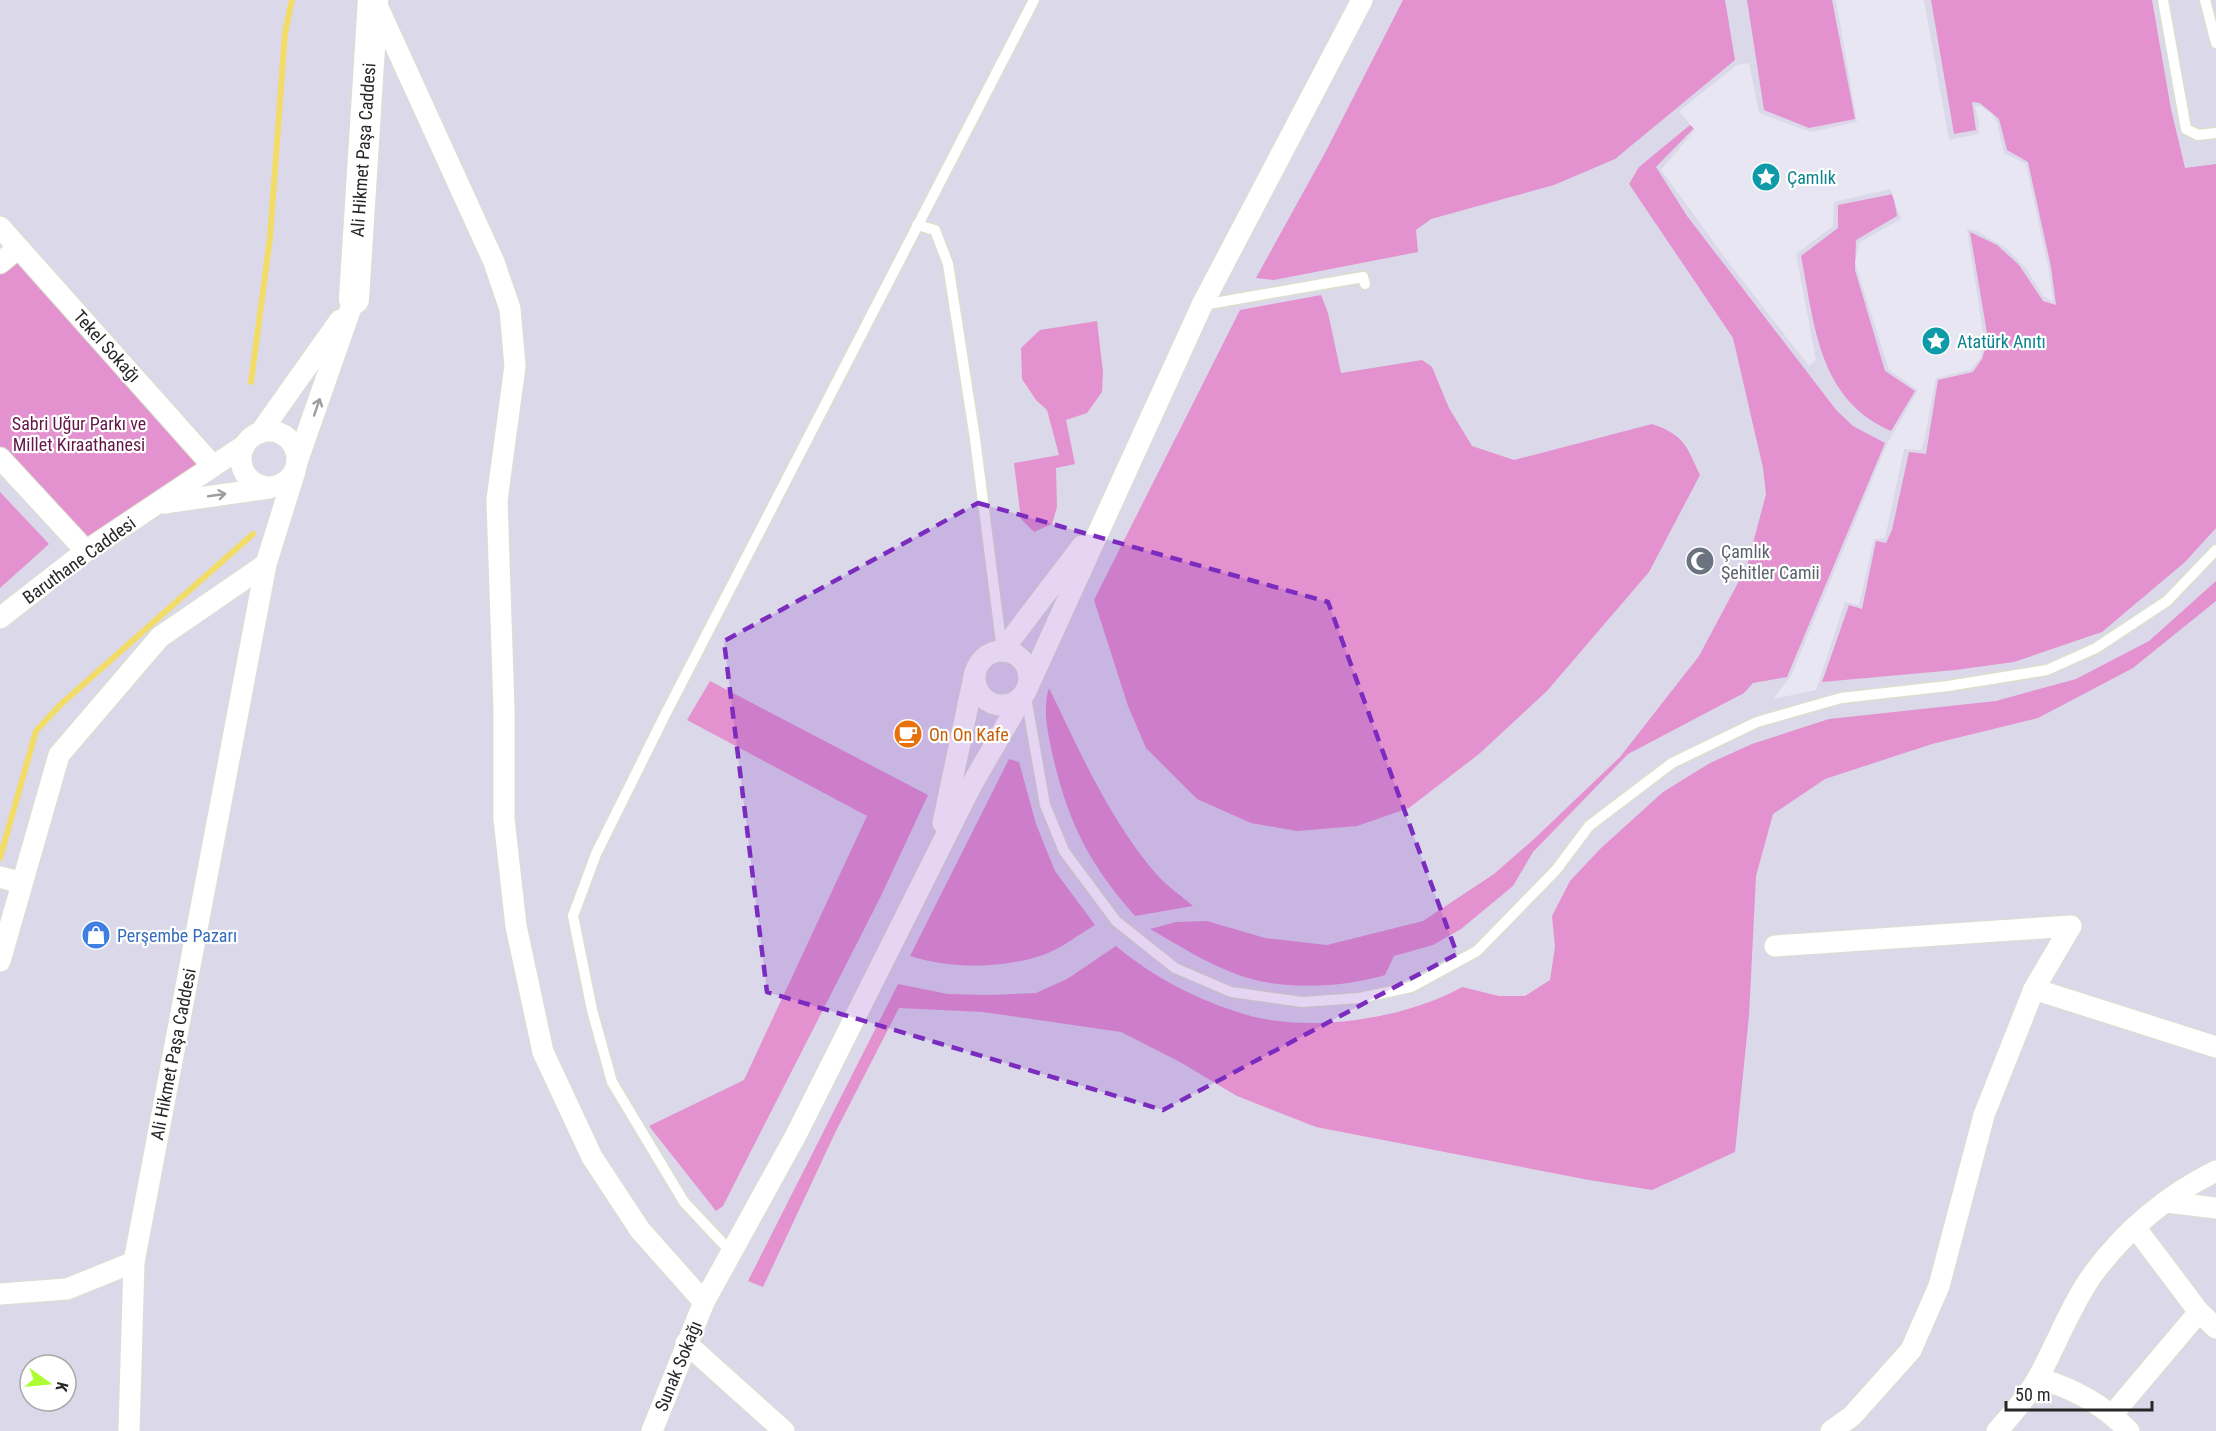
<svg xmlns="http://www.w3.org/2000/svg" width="2216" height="1431" font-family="'Roboto Condensed',sans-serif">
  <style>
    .green { fill: #e392cf }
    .plaza { fill: #e8e6f3 }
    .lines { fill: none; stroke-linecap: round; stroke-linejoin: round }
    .stream { stroke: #f1dc67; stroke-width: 6 }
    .service-casing { stroke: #d9e1cd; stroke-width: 13 }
    .minor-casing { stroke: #d9e1cd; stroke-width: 23 }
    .secondary-casing { stroke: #d9e1cd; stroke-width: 32 }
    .service { stroke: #fff; stroke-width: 10 }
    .minor { stroke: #fff; stroke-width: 21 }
    .secondary { stroke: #fff; stroke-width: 30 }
    .oneway { stroke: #9e9e9e }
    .marked { fill: #7b2cbf; fill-opacity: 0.2; stroke: #7b2cbf; stroke-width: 4.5; stroke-dasharray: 12 8; stroke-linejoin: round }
    .labels { text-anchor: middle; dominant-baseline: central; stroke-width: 4.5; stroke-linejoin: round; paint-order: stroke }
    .street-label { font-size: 18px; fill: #272727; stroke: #fff }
    .culture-label { font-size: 18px; fill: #0d838f; stroke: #fff; text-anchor: start }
    .park-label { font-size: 18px; fill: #641747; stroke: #fff }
    .worship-label { font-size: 18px; fill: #5b616d; stroke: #fff; text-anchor: start }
    .food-label { font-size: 18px; fill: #c56008; stroke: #fff; text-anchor: start }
    .shop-label { font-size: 18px; fill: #366cbe; stroke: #fff; text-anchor: start }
  </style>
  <rect width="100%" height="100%" fill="#dbd8ea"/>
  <!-- green -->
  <g class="green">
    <polygon points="1403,0 1725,0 1735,60 1615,159 1554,185 1431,219 1416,230 1418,252 1274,280 1256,278 1326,151"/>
    <polygon points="1747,0 1832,0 1855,119 1809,128 1764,110"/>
    <polygon points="1931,0 2152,0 2171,109 2185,168 2216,164 2216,528 2185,562 2102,632 2014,662 1955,670 1822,682 1849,605 1862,609 1876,541 1886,543 1892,530 1909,452 1926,454 1938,380 1973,372 1982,359 1988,339 1970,232 1997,245 2019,265 2043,301 2056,305 2051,267 2028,162 2007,150 1999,119 1980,103 1972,102 1976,130 1954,134"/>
    <path d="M1690,125L1694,128L1656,167L1687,216L1837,411L1853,426L1885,443L1787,677L1753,683L1744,693L1628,754L1533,852L1513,886L1461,929L1433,945L1394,956L1385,975C1342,988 1278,991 1236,974C1206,963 1178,945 1150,929L1176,922L1207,921L1265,938L1327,945L1423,921L1494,874L1533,840L1620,757L1699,656L1747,566L1766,494L1763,468L1733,338L1629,184L1639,167Z"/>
    <path d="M1893,194L1897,216L1856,240L1855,270L1885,371L1915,391L1891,431C1818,399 1815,326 1801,256L1838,228V205Z"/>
    <polygon points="18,248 209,469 86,551 0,458 0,263"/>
    <path d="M1321,295L1328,313L1341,373L1422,360L1432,367L1449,408L1472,446L1514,460L1652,424C1684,435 1686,445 1700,475L1649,572L1547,691L1479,754L1409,808L1357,826L1297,831L1251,823L1197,799L1146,748L1128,706L1094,600L1240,310Z"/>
    <polygon points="1097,321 1103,372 1102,392 1087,413 1066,420 1075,464 1056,468 1057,507 1052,524 1034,532 1021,519 1014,463 1059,455 1047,410 1036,400 1022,379 1021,348 1040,330"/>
    <polygon points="0,492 49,544 0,588"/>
    <path d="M2216,581V601L2133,668L2038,718L1932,744L1825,779L1773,814L1756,876L1749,1016L1735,1152L1652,1190L1589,1180L1316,1127L1237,1096L1180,1062L1121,1032L983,1012L899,1008L835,1133L763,1287L748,1281L898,984L948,994L989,995L1036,993L1067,979L1116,946C1153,977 1197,1000 1244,1014C1307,1034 1406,1019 1462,987L1499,996H1525L1550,980L1555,947L1552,916L1570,881L1600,849L1663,792L1710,763L1752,744L1829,719L1996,701L2076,679L2149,641Z"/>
    <polygon points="710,681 928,795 880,898 723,1206 716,1211 649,1126 744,1080 867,816 687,720"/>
    <path d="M1049,688C1081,754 1110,821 1158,876C1168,887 1182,896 1193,906L1135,916C1089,864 1069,824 1053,757C1048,733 1042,711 1049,688Z"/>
    <path d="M1009,759L1019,762L1036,824L1055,871L1095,925C1079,934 1061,949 1043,955C1001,969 951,969 910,956Z"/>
  </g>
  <!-- plaza -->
  <polygon class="plaza" points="1836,0 1924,0 1949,140 1978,134 1979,123 1975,106 1981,106 1992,114 1997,122 2004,153 2026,164 2049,271 2053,302 2043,296 2026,268 2006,248 1977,231 1967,229 1984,339 1980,359 1970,370 1936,378 1924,441 1921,450 1904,449 1885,538 1874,539 1859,605 1845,602 1816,690 1773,699 1791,676 1887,444 1918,390 1889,370 1855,263 1860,242 1901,219 1890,189 1834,202 1833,226 1796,254 1816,360 1809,366 1732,267 1661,170 1695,130 1679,111 1737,65 1749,63 1759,113 1811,132 1857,122"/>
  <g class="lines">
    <!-- stream -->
    <g class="stream">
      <polyline points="251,382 270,238 285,33 292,0"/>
      <polyline points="0,858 36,731 60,705 253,534"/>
    </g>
    <!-- service casing -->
    <g class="service-casing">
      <g id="service">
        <polyline points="2163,0 2186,129 2198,135 2216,133"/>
        <polyline points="2205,0 2216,43"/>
        <polyline points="917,225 935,230 948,264 975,439 1002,650"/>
        <polyline points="1203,305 1363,277 1365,284"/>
        <polyline points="1026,697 1045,805 1064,851 1116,921 1175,968 1231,992 1302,1002 1359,998 1411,987 1477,951 1556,870 1589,826 1672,763 1757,722 1841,698 1948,686 2047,670 2096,648 2167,601 2216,550"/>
        <polyline points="731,1252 684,1202 612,1082 592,1010 573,916 596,854 665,715 1034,0"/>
      </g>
    </g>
    <!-- minor casing -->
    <g class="minor-casing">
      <g id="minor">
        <polyline points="375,1 494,262 510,309 515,366 497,500 504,708 504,819 516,926 543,1052 592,1157 640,1230 704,1302"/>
        <polyline points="0,227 213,466"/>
        <polyline points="0,263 18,248"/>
        <circle cx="269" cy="459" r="28"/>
        <polyline points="260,433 340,320"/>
        <polyline points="0,458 86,551"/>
        <polyline points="297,462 354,299"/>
        <polyline points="164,503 269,488"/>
        <polyline points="0,618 86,551 245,445"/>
        <circle cx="1002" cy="678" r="27"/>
        <polyline points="1002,651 1082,546"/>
        <polyline points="943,823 975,672"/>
        <polyline points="0,877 22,883"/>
        <polyline points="1775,946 2071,926 2034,989 1984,1115 1939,1286 1911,1350 1852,1416 1831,1431"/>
        <polyline points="0,961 59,755 160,637 266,564"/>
        <polyline points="2034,989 2216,1047"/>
        <polyline points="2167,1202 2216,1208"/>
        <polyline points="2135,1227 2199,1312 2216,1328"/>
        <polyline points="0,1294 67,1289 134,1262"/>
        <polyline points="686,1343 784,1431"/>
        <path d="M2038,1378C2075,1389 2102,1404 2129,1431"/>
        <polyline points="2113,1414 2199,1312"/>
        <polyline points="129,1431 134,1262 266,564 295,471"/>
        <polyline points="652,1431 704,1302 796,1135 972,784 1026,691 1202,305 1362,0"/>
        <path d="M1997,1431C2012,1414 2028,1396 2039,1376C2057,1343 2071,1305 2093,1274C2125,1231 2168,1195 2216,1171"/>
      </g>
    </g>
    <!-- secondary casing -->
    <g class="secondary-casing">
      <polyline id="secondary" points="354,299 373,0"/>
    </g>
    <!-- service -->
    <use href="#service" class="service"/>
    <!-- minor -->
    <use href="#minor" class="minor"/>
    <!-- secondary -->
    <use href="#secondary" class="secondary"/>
  </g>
  <!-- one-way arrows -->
  <defs><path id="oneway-shaft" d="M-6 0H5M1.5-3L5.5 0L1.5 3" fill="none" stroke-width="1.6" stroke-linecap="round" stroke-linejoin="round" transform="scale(1.5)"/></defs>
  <g class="oneway">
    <use href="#oneway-shaft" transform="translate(317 407) rotate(-71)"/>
    <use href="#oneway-shaft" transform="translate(217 495) rotate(-8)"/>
  </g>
  <!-- marked area -->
  <path class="marked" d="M978,503L1328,602L1457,954L1163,1110L767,992L724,641Z"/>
  <!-- icons -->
  <defs>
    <g id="sight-disc" transform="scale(1.5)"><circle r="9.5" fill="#0f9aa8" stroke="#fff"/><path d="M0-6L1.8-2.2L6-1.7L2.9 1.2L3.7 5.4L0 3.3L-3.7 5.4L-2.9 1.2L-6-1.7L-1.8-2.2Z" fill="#fff"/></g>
    <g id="mosque-disc" transform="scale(1.5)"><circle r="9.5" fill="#6b7280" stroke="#fff"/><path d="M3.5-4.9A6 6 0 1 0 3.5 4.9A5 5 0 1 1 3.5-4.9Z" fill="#fff"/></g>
    <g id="cafe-disc" transform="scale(1.5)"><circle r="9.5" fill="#e8710a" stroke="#fff"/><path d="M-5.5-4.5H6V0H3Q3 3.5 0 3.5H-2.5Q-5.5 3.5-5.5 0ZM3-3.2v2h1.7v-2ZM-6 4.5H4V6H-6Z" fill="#fff"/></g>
    <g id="shop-disc" transform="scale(1.5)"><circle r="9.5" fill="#3f7fe0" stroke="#fff"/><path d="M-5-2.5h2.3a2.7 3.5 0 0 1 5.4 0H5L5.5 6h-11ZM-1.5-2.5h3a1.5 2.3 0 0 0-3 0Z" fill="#fff"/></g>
  </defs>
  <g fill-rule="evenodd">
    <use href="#sight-disc" x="1766" y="177"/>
    <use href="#sight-disc" x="1936" y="341"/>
    <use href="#mosque-disc" x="1700" y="561"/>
    <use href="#cafe-disc" x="908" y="734"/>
    <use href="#shop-disc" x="96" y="935"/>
  </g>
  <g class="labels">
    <!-- street labels -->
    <g class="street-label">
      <text transform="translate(363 150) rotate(-86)">Ali Hikmet Paşa Caddesi</text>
      <text transform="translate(107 346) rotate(48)">Tekel Sokağı</text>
      <text transform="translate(79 560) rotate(-36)">Baruthane Caddesi</text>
      <text transform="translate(173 1054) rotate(-79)">Ali Hikmet Paşa Caddesi</text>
      <text transform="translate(678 1366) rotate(-68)">Sunak Sokağı</text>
    </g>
    <!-- culture labels -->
    <g class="culture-label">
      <text x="1787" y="177">Çamlık</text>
      <text x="1957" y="341">Atatürk Anıtı</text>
    </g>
    <!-- park labels -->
    <g class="park-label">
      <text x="79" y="423">Sabri Uğur Parkı ve<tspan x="79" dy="21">Millet Kıraathanesi</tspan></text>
    </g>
    <!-- worship labels -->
    <g class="worship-label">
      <text x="1721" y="551">Çamlık<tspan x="1721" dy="21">Şehitler Camii</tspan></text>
    </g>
    <!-- food labels -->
    <g class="food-label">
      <text x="929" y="734">On On Kafe</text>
    </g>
    <!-- shop labels -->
    <g class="shop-label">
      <text x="117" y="935">Perşembe Pazarı</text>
    </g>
  </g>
  <!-- north arrow -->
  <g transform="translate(48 1383) rotate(105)"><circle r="28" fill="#ffffff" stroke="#a9a9a9" stroke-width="1.5"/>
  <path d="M0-4.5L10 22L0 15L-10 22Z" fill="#acfd32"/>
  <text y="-9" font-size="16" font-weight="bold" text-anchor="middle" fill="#272727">K</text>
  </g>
  <!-- scale -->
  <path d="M2006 1401v9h146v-9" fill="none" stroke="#272727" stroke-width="3"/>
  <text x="2015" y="1401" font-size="18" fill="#272727" stroke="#ffffff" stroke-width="4.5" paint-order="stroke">50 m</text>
</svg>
